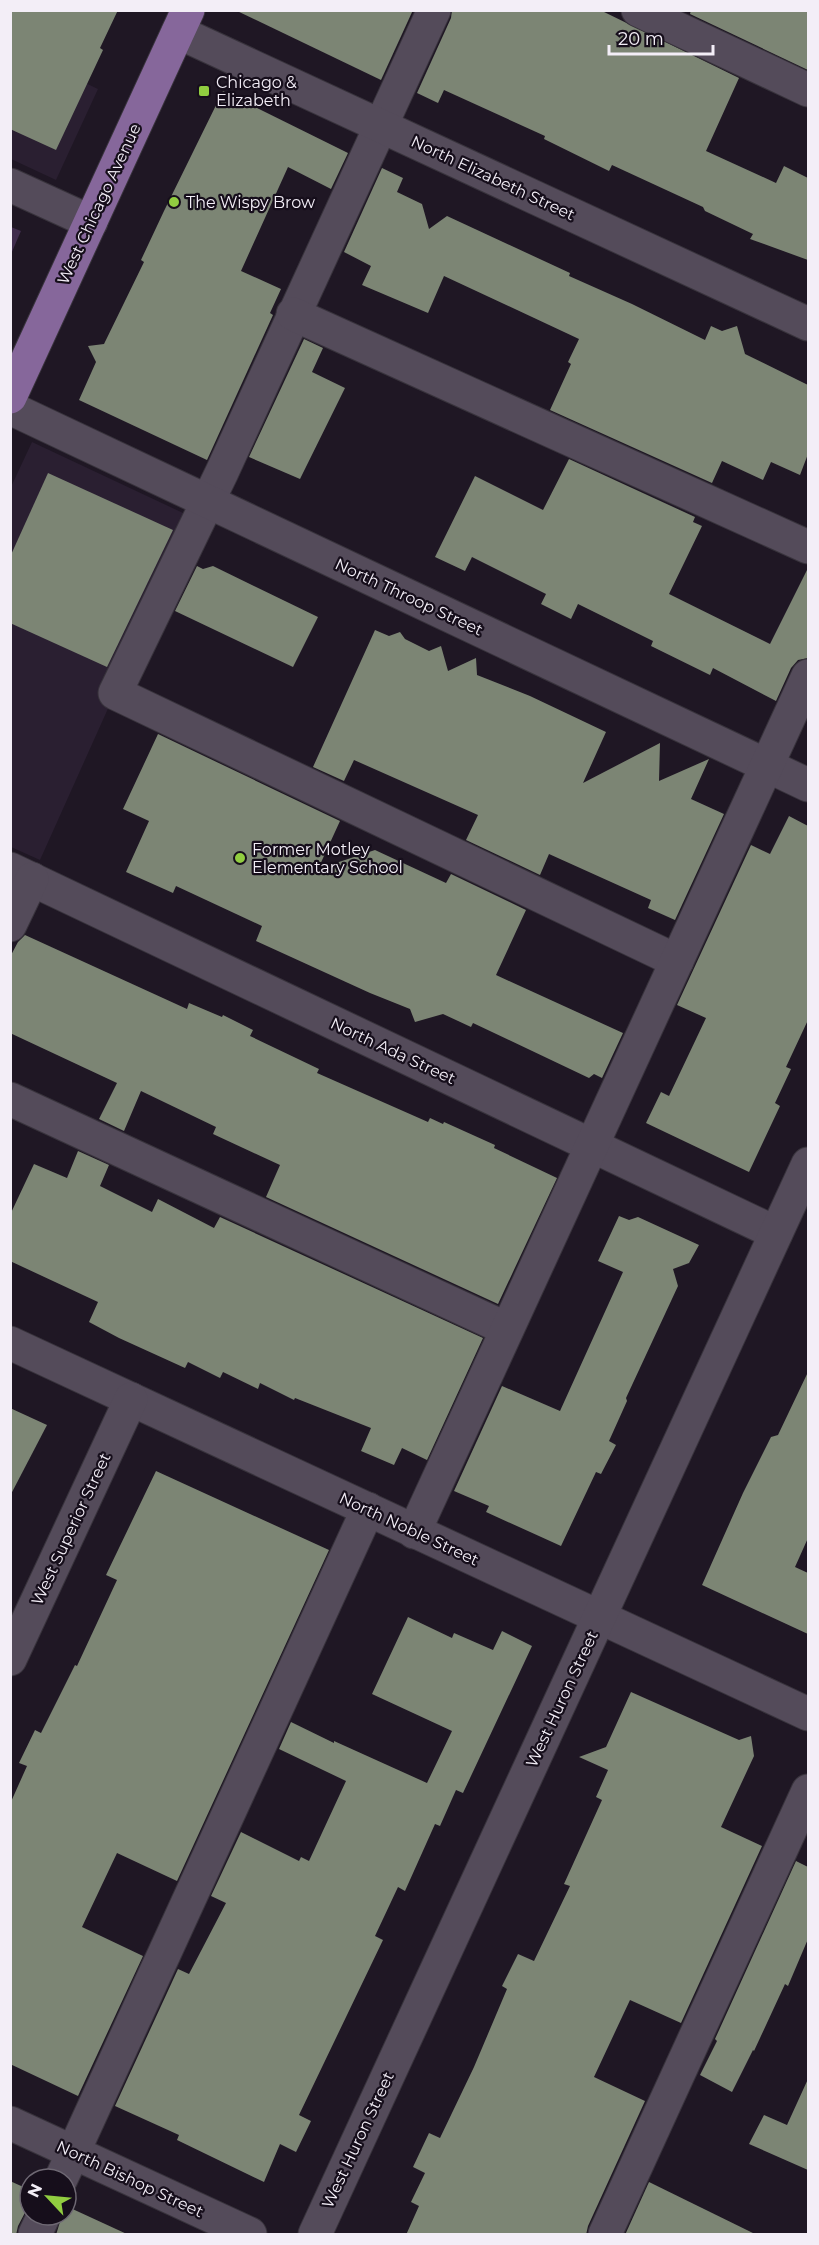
<svg xmlns="http://www.w3.org/2000/svg" width="819" height="2245" font-family="Montserrat,sans-serif">
  <style>
    .built { fill: #2a1f31 }
    .green { fill: #3f2c4c }
    .building { fill: #7c8574 }
    .lines { fill: none; stroke-linecap: round; stroke-linejoin: round }
    .minor-casing { stroke: #38333c; stroke-width: 35 }
    .major-casing { stroke: #38333c; stroke-width: 35 }
    .minor { stroke: #544b5a; stroke-width: 33 }
    .major { stroke: #86679b; stroke-width: 33 }
    .poi-dot { fill: #91cd40; stroke: #160e1b; stroke-width: 2 }
    .labels { text-anchor: middle; dominant-baseline: central; stroke-width: 4.5; stroke-linejoin: round; paint-order: stroke }
    .poi-label { font-size: 16px; fill: #f3eef7; stroke: #160e1b; text-anchor: start }
    .street-label { font-size: 16px; fill: #f3eef7; stroke: #160e1b }
  </style>
  <rect width="100%" height="100%" fill="#1f1724"/>
  <!-- built -->
  <g class="built">
    <polygon points="10,47 98,89 56,180 11,159"/>
    <polygon points="32,442 198,520 115,693 40,860 11,847 10,489"/>
  </g>
  <!-- green -->
  <polygon class="green" points="11,227 21,231 11,254"/>
  <!-- building -->
  <g class="building">
    <polygon points="10,10 118,10 100,48 103,50 56,150 10,129"/>
    <polygon points="235,10 413,10 381,80"/>
    <polygon points="452,10 600,10 739,78 706,151 776,183 784,166 808,178 808,260 750,239 753,234 705,211 703,207 612,165 609,171 544,139 545,136 444,90 438,103 417,93 451,18"/>
    <polygon points="691,10 808,10 808,70 690,14"/>
    <polygon points="223,91 348,153 331,189 288,167 241,271 281,289 270,313 273,315 207,460 79,400 96,362 88,346 104,344 144,262 141,260 164,211"/>
    <polygon points="382,168 403,178 397,192 422,204 429,229 447,216 570,273 569,276 632,304 705,340 711,326 722,331 737,326 745,354 808,385 808,454 800,475 771,462 763,480 722,461 712,483 550,410 571,364 568,362 579,339 444,276 428,313 362,285 371,266 344,252"/>
    <polygon points="304,339 323,348 312,372 345,388 300,479 249,457"/>
    <polygon points="569,459 695,517 693,522 702,526 669,594 770,644 808,568 808,658 798,660 791,668 776,701 713,668 710,675 651,646 653,641 578,604 571,619 541,604 546,594 472,557 465,571 435,557 475,476 543,510"/>
    <polygon points="48,473 173,530 107,667 10,623 10,557"/>
    <polygon points="197,566 203,569 213,566 318,617 293,667 175,611"/>
    <polygon points="375,630 389,636 400,632 405,639 429,651 441,646 448,671 476,658 477,675 530,696 606,732 583,783 660,743 659,781 709,759 691,799 724,814 675,920 648,908 651,900 549,854 540,875 466,840 478,815 354,760 344,781 313,767"/>
    <polygon points="158,734 340,821 318,869 375,850 446,883 451,874 526,910 496,975 623,1033 602,1078 594,1074 589,1078 473,1023 471,1027 443,1014 415,1022 410,1009 370,993 256,941 262,926 176,886 173,893 126,872 149,821 123,809"/>
    <polygon points="789,816 808,826 808,1020 786,1067 791,1069 775,1103 780,1106 749,1172 646,1123 661,1092 669,1096 706,1018 677,1005 751,845 770,854"/>
    <polygon points="25,935 187,1009 189,1003 222,1017 223,1015 253,1030 250,1036 319,1069 317,1073 428,1122 430,1118 443,1124 444,1122 495,1145 494,1148 557,1178 498,1304 266,1197 280,1165 213,1134 216,1127 141,1091 124,1131 99,1119 117,1083 10,1033 10,957 18,942"/>
    <polygon points="78,1151 109,1165 100,1186 152,1212 158,1199 214,1228 220,1217 483,1338 427,1460 402,1448 394,1465 361,1451 371,1428 295,1398 294,1400 260,1383 258,1389 223,1372 220,1378 188,1362 185,1368 119,1338 89,1322 98,1302 10,1261 10,1215 34,1164 67,1178"/>
    <polygon points="619,1216 629,1220 638,1217 699,1245 689,1263 673,1269 678,1286 626,1398 627,1401 609,1441 616,1445 601,1474 596,1472 561,1546 486,1512 489,1506 454,1491 502,1386 560,1411 623,1272 598,1261"/>
    <polygon points="808,1372 808,1538 795,1567 808,1573 808,1634 702,1585 743,1493 771,1437 778,1435"/>
    <polygon points="10,1408 47,1425 10,1496"/>
    <polygon points="156,1471 329,1550 177,1881 117,1853 82,1927 143,1956 78,2096 10,2064 10,1804 27,1766 19,1763 35,1730 41,1733 75,1665 77,1666 117,1580 106,1575"/>
    <polygon points="408,1617 452,1638 454,1633 493,1650 502,1631 532,1646 463,1793 456,1790 440,1826 435,1824 405,1891 398,1887 375,1936 383,1940 299,2115 311,2121 296,2152 280,2144 264,2182 177,2140 179,2135 115,2106 178,1969 189,1974 226,1903 211,1896 241,1832 299,1861 301,1857 309,1861 346,1781 279,1749 291,1722 334,1743 334,1741 427,1783 452,1731 372,1694"/>
    <polygon points="631,1692 739,1740 751,1736 754,1756 721,1827 762,1846 681,2023 630,2000 594,2077 645,2101 588,2226 586,2235 406,2235 419,2206 411,2202 425,2173 413,2167 429,2133 440,2138 474,2067 507,1989 502,1986 518,1954 534,1961 570,1886 564,1884 602,1800 596,1797 608,1770 579,1757 606,1747"/>
    <polygon points="796,1861 808,1867 808,1939 788,1986 785,1984 754,2051 753,2050 732,2092 700,2075 717,2041 715,2039"/>
    <polygon points="808,2079 808,2170 749,2144 764,2115 787,2125"/>
    <polygon points="10,2181 30,2190 30,2203 18,2226 16,2235 10,2235"/>
    <polygon points="649,2182 757,2235 625,2235"/>
    <polygon points="66,2206 129,2235 56,2235 62,2215 66,2215"/>
  </g>
  <g class="lines">
    <!-- minor casing -->
    <g class="minor-casing">
      <g id="minor">
        <polyline points="434,10 222,472 115,693 677,961"/>
        <polyline points="638,10 808,90"/>
        <polyline points="178,32 808,324"/>
        <polyline points="10,185 91,222"/>
        <polyline points="293,314 808,547"/>
        <polyline points="10,408 808,785"/>
        <polyline points="10,869 776,1233"/>
        <polyline points="10,925 32,879"/>
        <polyline points="10,1099 507,1329"/>
        <polyline points="10,1343 808,1714"/>
        <polyline points="414,1532 808,676"/>
        <polyline points="10,1659 131,1399"/>
        <polyline points="10,2123 250,2234"/>
        <polyline points="61,2179 368,1509"/>
        <polyline points="35,2234 44,2215"/>
        <polyline points="315,2234 808,1164"/>
        <polyline points="605,2234 808,1791"/>
      </g>
    </g>
    <!-- major casing -->
    <g class="major-casing">
      <polyline id="major" points="10,397 188,10"/>
    </g>
    <!-- minor -->
    <use href="#minor" class="minor"/>
    <!-- major -->
    <use href="#major" class="major"/>
  </g>
  <!-- markers -->
  <g class="poi-dot">
    <rect x="198" y="85" width="12" height="12" rx="3"/>
    <circle cx="174" cy="202" r="6"/>
    <circle cx="240" cy="858" r="6"/>
  </g>
  <g class="labels">
    <!-- poi labels -->
    <g class="poi-label">
      <text x="216" y="82">Chicago &amp;<tspan x="216" dy="18">Elizabeth</tspan></text>
      <text x="186" y="202">The Wispy Brow</text>
      <text x="252" y="849">Former Motley<tspan x="252" dy="18">Elementary School</tspan></text>
    </g>
    <!-- street labels -->
    <g class="street-label">
      <text transform="translate(493 178) rotate(25)">North Elizabeth Street</text>
      <text transform="translate(99 204) rotate(-65)">West Chicago Avenue</text>
      <text transform="translate(409 597) rotate(25)">North Throop Street</text>
      <text transform="translate(393 1051) rotate(25)">North Ada Street</text>
      <text transform="translate(71 1529) rotate(-65)">West Superior Street</text>
      <text transform="translate(409 1529) rotate(25)">North Noble Street</text>
      <text transform="translate(562 1699) rotate(-65)">West Huron Street</text>
      <text transform="translate(358 2140) rotate(-65)">West Huron Street</text>
      <text transform="translate(130 2179) rotate(25)">North Bishop Street</text>
    </g>
  </g>
  <!-- border -->
  <rect width="819" height="2245" fill="none" stroke="#f3eef7" stroke-width="24"/>
  <!-- north arrow -->
  <g transform="translate(48 2197) rotate(296)"><circle r="28" fill="#160e1b" stroke="#6e6873" stroke-width="1.5"/>
  <path d="M0-4.5L10 22L0 15L-10 22Z" fill="#91cd40"/>
  <text y="-9" font-size="16" font-weight="bold" text-anchor="middle" fill="#f3eef7">N</text>
  </g>
  <!-- scale -->
  <path d="M609 45v9h104v-9" fill="none" stroke="#f3eef7" stroke-width="3"/>
  <text x="618" y="45" font-size="18" fill="#f3eef7" stroke="#160e1b" stroke-width="4.5" paint-order="stroke">20 m</text>
</svg>
